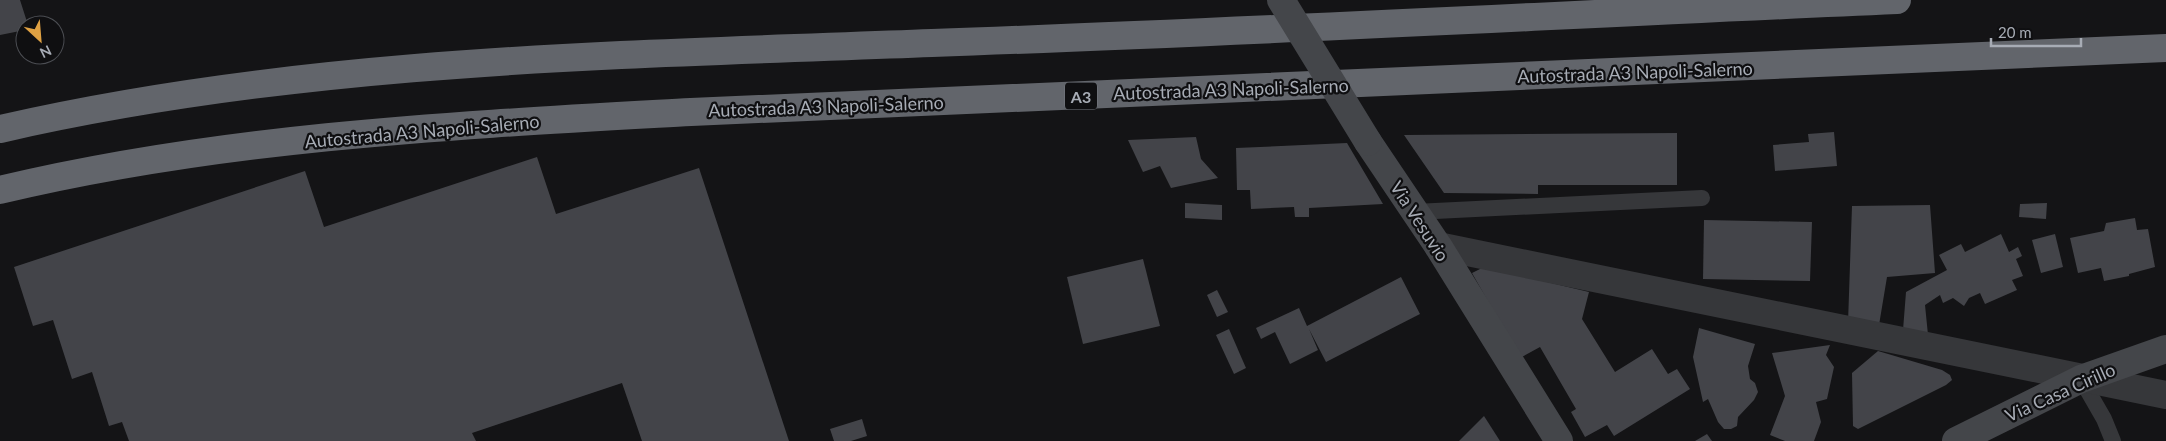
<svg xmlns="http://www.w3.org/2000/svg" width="2166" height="441" font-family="Lato,sans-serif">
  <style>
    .building { fill: #434449 }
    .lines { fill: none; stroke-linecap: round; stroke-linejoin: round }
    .lane { stroke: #36373a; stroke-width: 16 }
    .street { stroke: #36373a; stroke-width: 28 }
    .secondary { stroke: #44464a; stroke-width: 28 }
    .highway { stroke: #62656b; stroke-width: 28 }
    .secondary-bridge { stroke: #44464a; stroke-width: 28 }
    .labels { text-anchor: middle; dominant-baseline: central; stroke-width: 4.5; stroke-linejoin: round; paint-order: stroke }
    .shield { fill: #0f0f11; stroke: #797d84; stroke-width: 1 }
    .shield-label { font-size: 16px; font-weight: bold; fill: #a7acb5 }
    .street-label { font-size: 18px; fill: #a7acb5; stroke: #0f0f11 }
  </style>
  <rect width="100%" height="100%" fill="#141416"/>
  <!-- building -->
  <g class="building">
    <polygon points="0,0 20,0 28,25 25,25 25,30 0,35"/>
    <polygon points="1834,132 1837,166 1775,171 1773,145 1809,142 1808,134"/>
    <polygon points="1677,133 1677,185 1538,185 1538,194 1444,193 1404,135"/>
    <polygon points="1196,137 1201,159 1218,178 1171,188 1160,166 1143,172 1128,140"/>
    <polygon points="1347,143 1383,204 1309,208 1309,217 1295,217 1294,207 1251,209 1250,190 1237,190 1236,148"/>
    <polygon points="537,157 556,214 699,168 789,441 642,441 622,383 472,433 476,441 129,441 122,422 109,426 92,372 72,379 53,320 33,326 14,267 305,171 324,227"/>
    <polygon points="1185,203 1222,205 1222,220 1185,218"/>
    <polygon points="2047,203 2046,219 2019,217 2020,204"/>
    <polygon points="1930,205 1935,273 1887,277 1879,325 1848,323 1852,206"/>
    <polygon points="2135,218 2137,230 2148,229 2155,267 2129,274 2129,276 2104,281 2101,268 2078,273 2070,238 2104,231 2106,223"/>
    <polygon points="1704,220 1812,222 1810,281 1703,279"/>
    <polygon points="2001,234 2009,252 2018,247 2022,256 2016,259 2023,276 2012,280 2017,290 1985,304 1980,293 1969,298 1964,306 1953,298 1943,303 1940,295 1925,305 1928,335 1903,330 1906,292 1947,270 1939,255 1961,244 1965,252"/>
    <polygon points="2055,234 2063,267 2041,273 2032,240"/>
    <polygon points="1143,259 1160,326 1083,344 1067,277"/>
    <polygon points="1484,267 1589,292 1582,319 1615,372 1652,349 1668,374 1677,369 1690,389 1614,436 1607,425 1585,437 1571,412 1576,409 1540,347 1520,358 1472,273"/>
    <polygon points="1401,277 1420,314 1326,362 1309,329 1318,350 1290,364 1275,332 1261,339 1256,328 1299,308 1307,326"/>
    <polygon points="1217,290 1228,312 1217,317 1207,295"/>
    <polygon points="1699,328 1755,344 1748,366 1750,379 1755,383 1758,392 1754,400 1738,417 1737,426 1731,429 1724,429 1718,422 1708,399 1703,402 1693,357"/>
    <polygon points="1229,329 1246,368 1234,374 1216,335"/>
    <polygon points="1830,345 1826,355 1834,367 1827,399 1816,402 1821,422 1814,441 1785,441 1770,435 1785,396 1772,353"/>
    <polygon points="1878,351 1942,370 1950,375 1952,380 1946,385 1858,429 1853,426 1852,373"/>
    <polygon points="1484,416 1500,441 1459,441"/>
    <polygon points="862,419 867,436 851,441 834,441 830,429"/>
    <polygon points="1707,434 1712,441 1695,441"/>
  </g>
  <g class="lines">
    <!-- lane -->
    <g class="lane">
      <polyline points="1415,212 1702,198"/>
      <polyline points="2081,379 2104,419 2113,441"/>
    </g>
    <!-- street -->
    <polyline class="street" points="1438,246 2166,395"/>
    <!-- secondary -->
    <g class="secondary">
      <polyline points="1368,142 1438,246 1559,441"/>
      <polyline points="1956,441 2081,379 2166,349"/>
    </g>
    <!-- highway -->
    <g class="highway">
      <path d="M0,129C305,59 621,55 932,43C1254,32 1575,14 1897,0"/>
      <path d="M0,190C226,136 460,125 691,112L2166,48"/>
    </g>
    <!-- secondary-bridge -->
    <polyline class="secondary-bridge" points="1281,0 1368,142"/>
  </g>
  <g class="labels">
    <!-- shield labels -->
    <rect class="shield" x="1065" y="82.5" width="32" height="27" rx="4"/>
    <g class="shield-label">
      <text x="1081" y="96">A3</text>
    </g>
    <!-- street labels -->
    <g class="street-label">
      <text transform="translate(1635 72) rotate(-2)">Autostrada A3 Napoli-Salerno</text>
      <text transform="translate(1231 89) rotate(-2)">Autostrada A3 Napoli-Salerno</text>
      <text transform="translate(826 106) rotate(-2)">Autostrada A3 Napoli-Salerno</text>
      <text transform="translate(422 131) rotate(-5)">Autostrada A3 Napoli-Salerno</text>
      <text transform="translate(1420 221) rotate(57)">Via Vesuvio</text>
      <text transform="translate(2060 392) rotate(-24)">Via Casa Cirillo</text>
    </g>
  </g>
  <!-- north arrow -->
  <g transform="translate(40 40) rotate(154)"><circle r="24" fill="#0f0f11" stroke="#4c4e53"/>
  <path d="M0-4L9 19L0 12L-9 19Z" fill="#dfa143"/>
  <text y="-8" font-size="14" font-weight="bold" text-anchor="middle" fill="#a7acb5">N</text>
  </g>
  <!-- scale -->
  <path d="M1991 38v8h90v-8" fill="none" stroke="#a7acb5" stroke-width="2.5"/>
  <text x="1998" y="38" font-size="15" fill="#a7acb5" stroke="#0f0f11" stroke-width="4" paint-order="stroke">20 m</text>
</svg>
